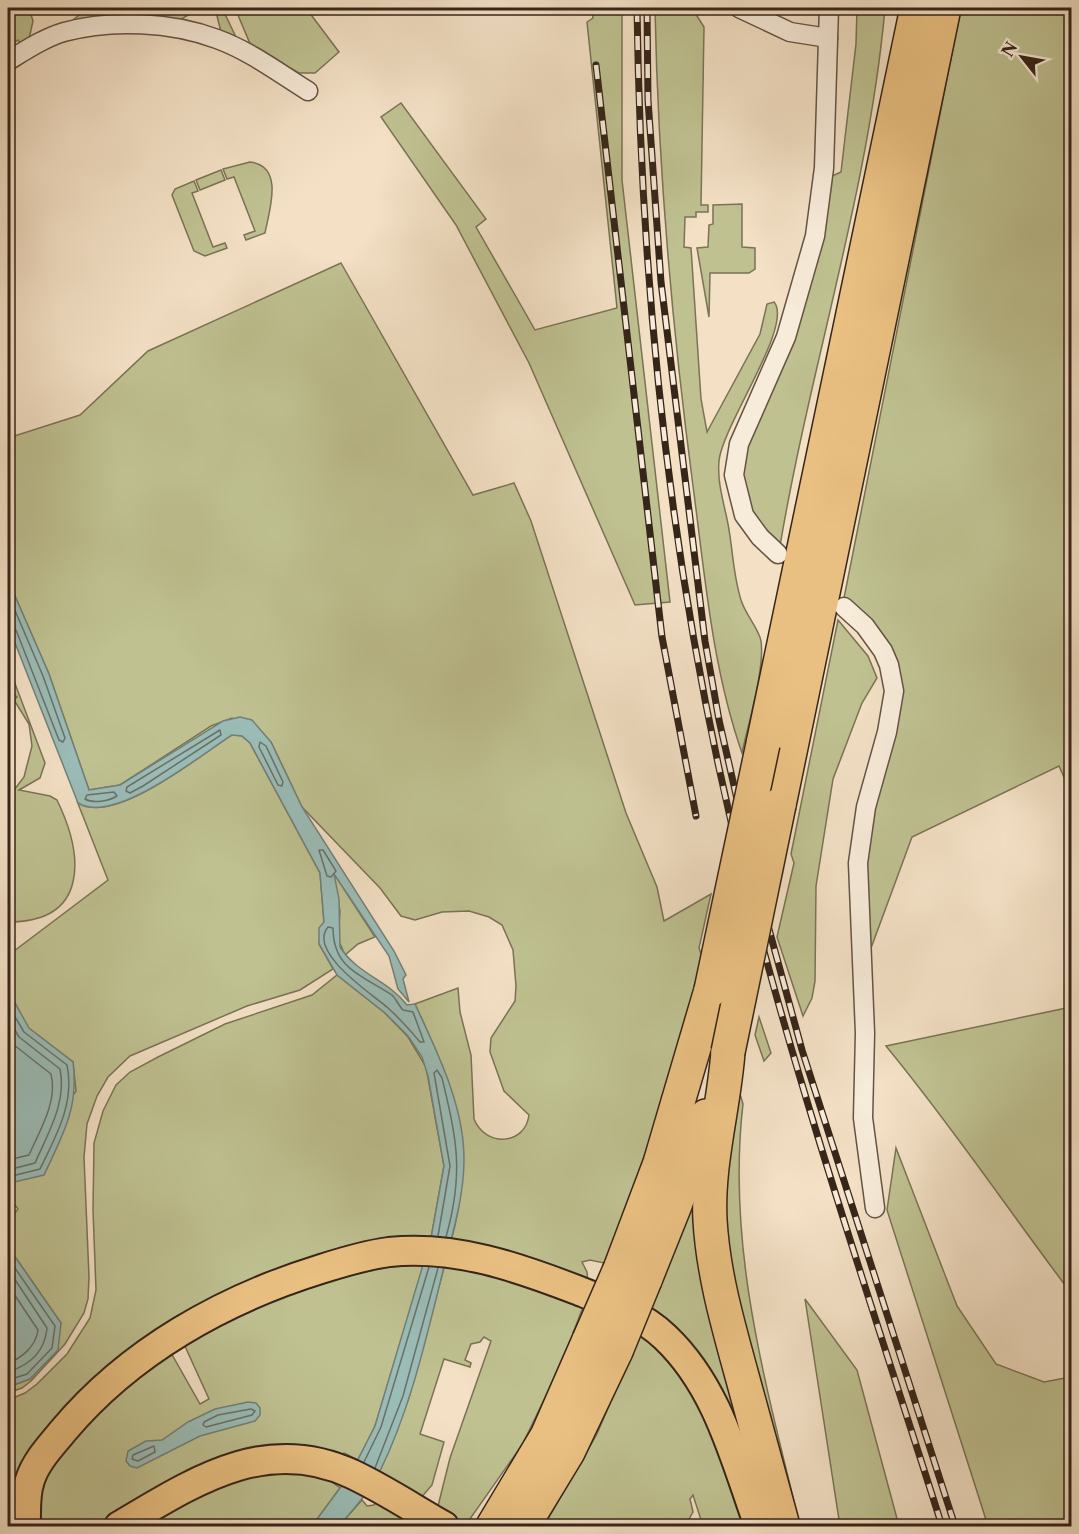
<svg xmlns="http://www.w3.org/2000/svg" width="1079" height="1534" font-family="'Libre Caslon Text',serif">
  <style>
    .green { fill: #bfc191; stroke: #7a7355; stroke-width: 1.5 }
    .water { fill: #9bbdb8; stroke: #738078; stroke-width: 1.5 }
    .lines { fill: none; stroke-linecap: round; stroke-linejoin: round }
    .shore { stroke: #687168; stroke-width: 1.5 }
    .street-casing { stroke: #655444; stroke-width: 21 }
    .primary-casing { stroke: #362519; stroke-width: 32 }
    .highway-casing { stroke: #362519; stroke-width: 36 }
    .street { stroke: #f7ebd9; stroke-width: 18 }
    .primary { stroke: #eac082; stroke-width: 28 }
    .highway { stroke: #eac082; stroke-width: 33 }
    .rail-casing { stroke: #362519; stroke-width: 7 }
    .rail { stroke: #f7ebd9; stroke-width: 4.5; stroke-dasharray: 14; stroke-linecap: butt }
    .highway-bridge-casing { stroke: #362519; stroke-width: 36; stroke-linecap: butt }
    .highway-bridge { stroke: #eac082; stroke-width: 33 }
  </style>
  <rect width="100%" height="100%" fill="#f3e0c5"/>
  <filter id="stains"><feTurbulence type="fractalNoise" baseFrequency=".00333" numOctaves="4"/><feColorMatrix values="0 0 0 0 .2 0 0 0 0 .09 0 0 0 0 .02 0 0 0 .5 -.17"/></filter>
  <radialGradient id="worn" r=".72"><stop offset=".6" stop-color="#630" stop-opacity="0"/><stop offset="1" stop-color="#630" stop-opacity=".3"/></radialGradient>
  <!-- green -->
  <g class="green">
    <polygon points="8,8 29,8 33,21 29,39 21,44 18,40 8,47"/>
    <polygon points="88,8 193,8 190,14 180,20 68,24"/>
    <polygon points="215,8 222,8 235,35 233,37 221,32"/>
    <polygon points="235,8 306,8 339,52 315,73 299,73 251,46"/>
    <polygon points="592,8 622,8 622,180 670,602 635,605 529,363 456,225 381,117 401,103 486,219 476,227 535,330 617,308 587,22 593,18"/>
    <path d="M655,8H692L704,27L701,205H708V212H696V217H685L684,247L691,248L701,399L707,432L760,334L767,304L774,302C794,325 722,426 719,461C717,483 724,503 728,524C733,550 733,575 741,600C745,614 759,629 761,641C765,669 748,724 742,753C712,667 705,576 693,486C672,327 658,168 655,8Z"/>
    <path d="M857,8H885C869,189 810,367 780,546L762,527L745,502L742,461L817,258L832,176L841,172L856,44Z"/>
    <polygon points="961,8 1071,8 1071,793 1059,766 912,837 871,948 867,947 866,863 876,794 900,713 902,695 892,650 883,636 845,602 844,598"/>
    <path d="M250,162C285,166 269,211 265,233L246,240L244,235L255,231L234,177L227,179L223,169Z"/>
    <polygon points="221,170 225,180 200,190 196,180"/>
    <polygon points="194,181 198,191 192,193 213,247 225,243 227,248 205,256 194,251 172,195 175,189"/>
    <polygon points="742,204 742,247 755,248 755,269 749,273 710,273 709,317 697,248 708,247 709,225 713,224 713,205"/>
    <path d="M341,263L473,495L514,483L531,521L626,813L657,887L664,921L711,894L699,948L702,957C677,1062 645,1163 604,1263L590,1260L582,1262L587,1272L588,1282L450,1245C478,1145 456,1094 415,1004L458,988L460,1012L471,1055L474,1119C485,1147 525,1146 529,1115L504,1091L490,1052L491,1038L515,1001L516,986L513,950L502,925L489,917L469,911L442,912L415,920L401,916L380,888L302,807L271,742L232,718L211,726L120,785L89,790L49,674L8,580V438L80,415L148,351Z"/>
    <polygon points="838,620 868,656 877,678 862,703 833,779 816,886 815,981 812,998 803,1016 777,937 794,863 791,854"/>
    <path d="M8,665L45,763L40,778L19,790L50,796L57,800C84,856 89,922 8,922V798L24,777L32,746L29,724L14,700L17,697L8,688Z"/>
    <path d="M232,734L242,736L250,743L320,873L324,923L319,944L333,969L300,990L247,1006L130,1056L108,1077L97,1096L87,1124L84,1157L89,1277L88,1299L84,1313L65,1344L31,1381L22,1388L8,1393V1387L30,1379L61,1323L11,1251L8,1253V1222L18,1209L8,1196V1180L10,1183L76,1091L73,1062L28,1028L15,1003L8,997V952L10,954L108,880L77,801C109,830 203,754 232,734Z"/>
    <polygon points="333,872 375,937 358,944 345,955 338,939 340,911"/>
    <polygon points="337,975 385,1013 408,1037 426,1067 444,1166 431,1238 406,1245 134,1357 17,1507 8,1503 8,1400 25,1393 37,1384 67,1354 90,1318 96,1290 93,1210 94,1143 103,1111 116,1085 130,1072 158,1057 225,1024 312,995"/>
    <path d="M1071,1007H1072L1071,1293C1009,1211 952,1126 886,1046Z"/>
    <polygon points="759,1017 771,1053 764,1061 755,1035"/>
    <path d="M740,1094L743,1104C726,1249 767,1388 800,1526H795L739,1315L723,1226L731,1138Z"/>
    <polygon points="896,1148 957,1306 996,1364 1044,1382 1071,1377 1071,1526 988,1526 887,1210"/>
    <polygon points="697,1196 771,1510 648,1312"/>
    <path d="M424,1264L375,1426L358,1460L344,1453L343,1455C258,1428 217,1454 146,1498C134,1505 112,1524 99,1526C84,1530 64,1526 49,1526L41,1518L35,1502L49,1469L59,1456L111,1400L171,1353L200,1404L209,1399L184,1344C259,1302 337,1269 424,1264Z"/>
    <polygon points="445,1264 487,1271 583,1307 573,1333 576,1334 522,1445 465,1526 438,1506 450,1458 491,1341 484,1337 480,1342 471,1344 465,1360 471,1363 470,1367 444,1359 420,1434 444,1442 432,1485 420,1499 379,1473 409,1398"/>
    <polygon points="805,1299 857,1370 899,1526 840,1526"/>
    <polygon points="641,1330 696,1392 748,1526 703,1526 693,1495 690,1499 693,1512 685,1526 544,1526 597,1434"/>
    <polygon points="283,1465 329,1480 340,1488 312,1526 137,1526 210,1484"/>
    <polygon points="362,1500 367,1506 374,1505 376,1502 422,1526 339,1526"/>
  </g>
  <!-- water -->
  <g class="water">
    <path d="M8,580L49,674L89,790L120,785L223,721L240,717L252,720L271,742L302,807L394,951L406,975L403,979L409,1002L398,989L389,956L334,874L339,899L340,947C357,974 389,981 407,1005L415,1004C437,1052 464,1105 464,1159C464,1197 453,1231 444,1267C427,1335 411,1408 380,1471C369,1492 354,1509 339,1526H312L351,1473L375,1426L431,1238L444,1166L428,1076L422,1057L408,1036L385,1013L337,975L319,944V928L324,922L320,873L250,743L242,736L232,735C202,754 114,826 78,803L8,625Z"/>
    <path d="M8,997L15,1003L29,1028L73,1062C79,1108 63,1134 44,1175L10,1183L8,1180Z"/>
    <polygon points="11,1251 61,1323 58,1350 30,1379 8,1387 8,1253"/>
    <polygon points="248,1402 256,1403 260,1408 260,1415 255,1421 200,1436 137,1468 130,1466 126,1461 128,1451 146,1441 162,1440 188,1422 215,1409"/>
  </g>
  <g class="lines">
    <!-- shore -->
    <g class="shore">
      <polyline points="8,594 43,676 65,738 63,742 59,740 16,630 8,626"/>
      <polygon points="220,730 221,735 143,786 130,793 126,791 127,787"/>
      <polygon points="260,742 266,746 283,782 282,786 278,785 259,747"/>
      <path d="M114,792L117,796C109,801 93,804 85,799L87,795Z"/>
      <polygon points="319,850 323,850 336,871 331,877 327,876"/>
      <path d="M328,927L333,928C333,970 364,976 392,995C396,999 399,1006 403,1010L413,1012L424,1042H420C410,1030 399,1018 388,1008C372,994 307,952 328,927Z"/>
      <path d="M8,1005L24,1032L67,1065C75,1103 56,1136 40,1169L8,1177"/>
      <path d="M8,1018L19,1037L60,1069C67,1102 48,1133 35,1163L8,1170"/>
      <path d="M8,1036L14,1045L51,1074C58,1101 40,1130 29,1155L8,1160"/>
      <path d="M438,1236L450,1166L434,1073L437,1070L442,1078C457,1140 464,1173 446,1237"/>
      <polyline points="8,1258 55,1326 52,1348 27,1374 8,1380"/>
      <path d="M8,1269L47,1328C45,1351 30,1365 8,1372"/>
      <path d="M8,1285L38,1330C36,1346 22,1358 8,1363"/>
      <polygon points="251,1409 255,1411 252,1415 206,1427 203,1425 204,1422 218,1415"/>
      <polygon points="154,1446 155,1452 138,1461 132,1459 133,1455"/>
      <polyline points="364,1462 381,1427 429,1267"/>
      <polyline points="375,1468 403,1396 438,1268"/>
    </g>
    <!-- street casing -->
    <g class="street-casing">
      <g id="street">
        <polyline points="739,8 790,32 828,38"/>
        <path d="M8,61C26,50 44,38 64,32C111,19 172,22 217,39C250,51 279,73 308,91"/>
        <polyline points="778,554 760,537 744,515 734,475 739,444 786,337 815,236 824,168 829,8"/>
        <polyline points="844,607 865,626 883,651 889,665 894,691 887,732 866,807 858,863 865,1033 863,1118 875,1208"/>
      </g>
    </g>
    <!-- primary casing -->
    <g class="primary-casing">
      <g id="primary">
        <path d="M26,1524C26,1510 25,1494 30,1480C36,1461 51,1446 63,1431C130,1351 224,1299 321,1269C343,1262 366,1255 389,1252C455,1245 517,1267 577,1290C607,1302 641,1314 665,1337C718,1387 735,1460 759,1526"/>
        <path d="M119,1526C192,1483 265,1433 352,1474C384,1489 414,1509 444,1526"/>
      </g>
    </g>
    <!-- highway casing -->
    <g class="highway-casing">
      <g id="highway">
        <polyline points="763,744 917,8"/>
        <polyline points="779,805 944,8"/>
        <path d="M728,1052C724,1107 707,1164 710,1220C713,1273 728,1325 742,1376C756,1426 769,1476 783,1526"/>
        <polyline points="620,1269 660,1163 711,990"/>
        <polyline points="645,1280 675,1205 706,1116"/>
        <polyline points="493,1526 547,1436 589,1340"/>
        <polyline points="523,1526 568,1452 616,1351"/>
      </g>
    </g>
    <!-- street -->
    <use href="#street" class="street"/>
    <!-- primary -->
    <use href="#primary" class="primary"/>
    <!-- highway -->
    <use href="#highway" class="highway"/>
    <!-- rail casing -->
    <g class="rail-casing">
      <g id="rail">
        <path d="M637,8C641,304 674,603 748,891C803,1105 875,1315 942,1526"/>
        <polyline points="647,8 648,100 661,282 705,641 719,720 755,878 802,1050 955,1526"/>
        <polyline points="596,65 662,637 696,816"/>
      </g>
    </g>
    <!-- rail -->
    <use href="#rail" class="rail"/>
    <!-- highway-bridge casing -->
    <g class="highway-bridge-casing">
      <g id="highway-bridge">
        <polyline points="711,990 763,744"/>
        <polyline points="728,1052 779,805"/>
        <polyline points="589,1340 620,1269"/>
        <polyline points="616,1351 645,1280"/>
      </g>
    </g>
    <!-- highway-bridge -->
    <use href="#highway-bridge" class="highway-bridge"/>
  </g>
  <!-- margin -->
  <rect width="1079" height="1534" fill="none" stroke="#f3e0c5" stroke-width="30"/>
  <rect x="9" y="9" width="1061" height="1516" fill="none" stroke="#362519" stroke-width="3"/>
  <rect x="15" y="15" width="1049" height="1504" fill="none" stroke="#362519" stroke-width="1.5"/>
  <!-- north arrow -->
  <g transform="translate(1022 57) rotate(301)" stroke="#f7ebd9" stroke-width="4.5" paint-order="stroke">
  <path d="M0-4.5L10 22L0 15L-10 22Z" fill="#362519"/>
  <text y="-9" font-size="16" font-weight="bold" text-anchor="middle" fill="#362519">N</text>
  </g>
  <rect width="100%" height="100%" filter="url(#stains)"/>
  <rect width="100%" height="100%" fill="url(#worn)"/>
</svg>
